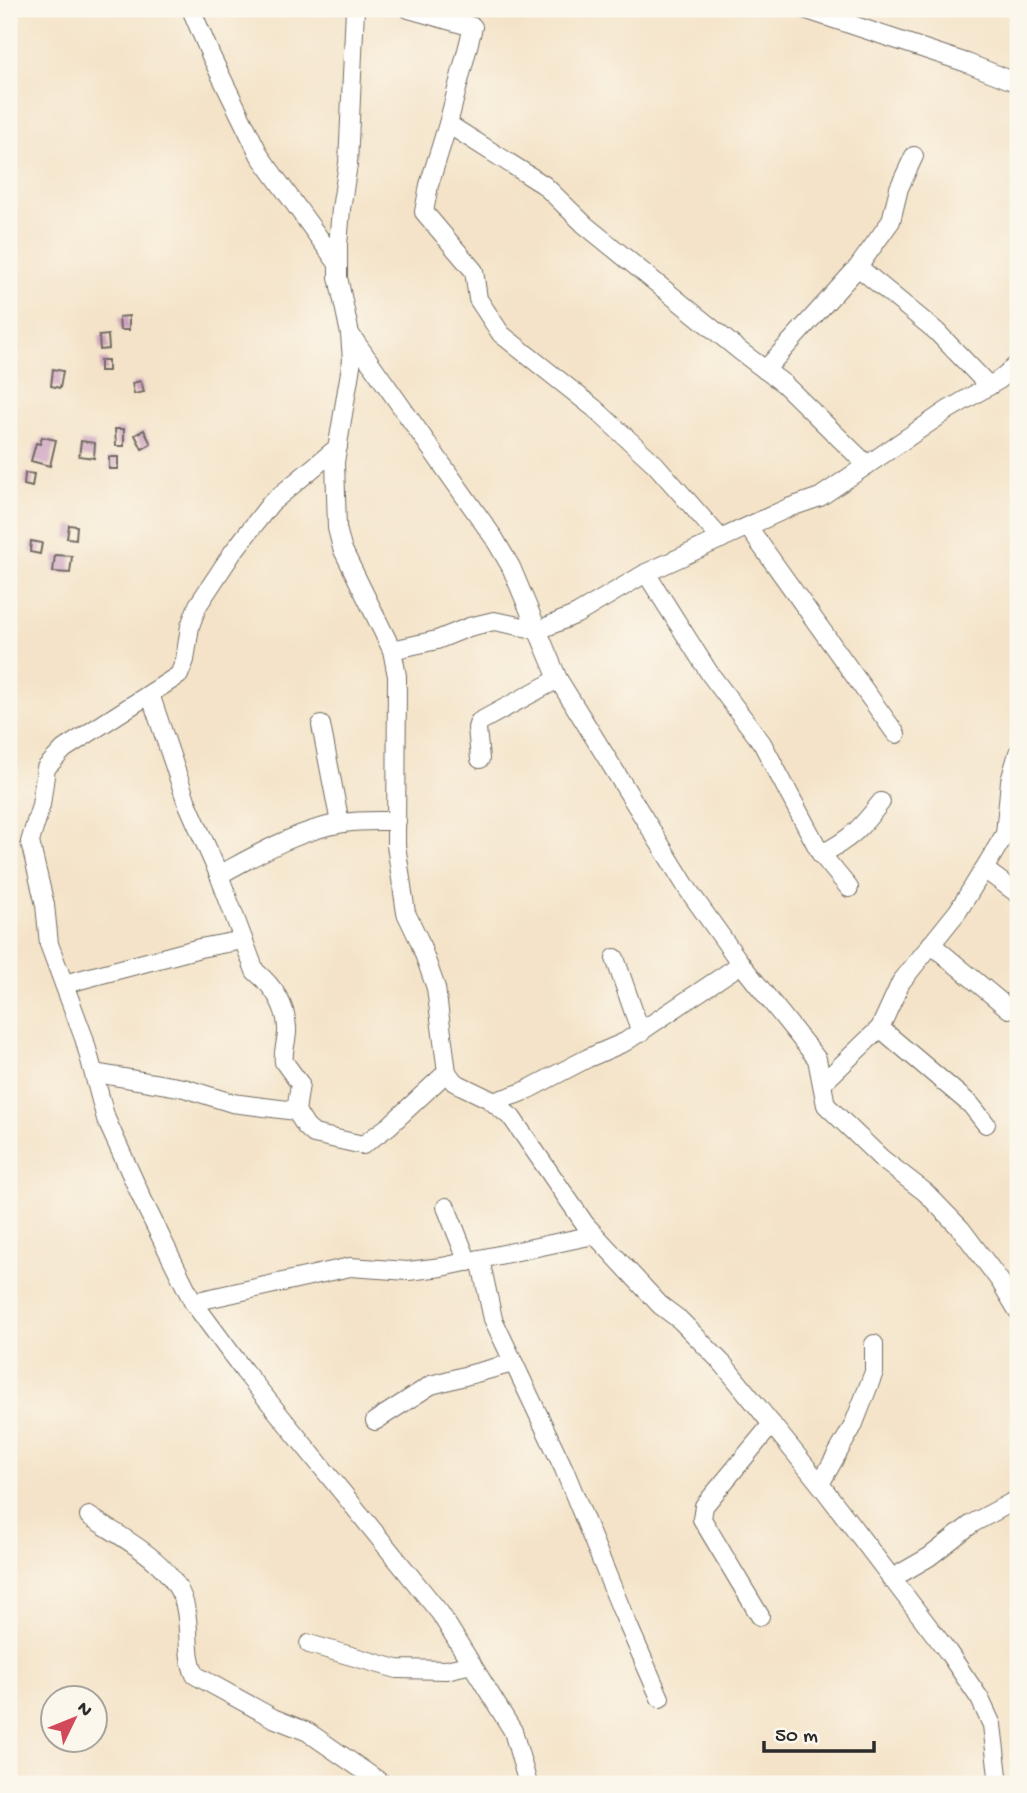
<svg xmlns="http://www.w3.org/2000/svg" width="1027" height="1793" font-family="'Gochi Hand',sans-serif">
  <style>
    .building { fill: #cea2c0 }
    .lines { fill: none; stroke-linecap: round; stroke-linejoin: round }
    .minor-casing { stroke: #716b62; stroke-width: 20 }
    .minor { stroke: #fff; stroke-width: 18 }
  </style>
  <rect width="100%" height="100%" fill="#fbf7ec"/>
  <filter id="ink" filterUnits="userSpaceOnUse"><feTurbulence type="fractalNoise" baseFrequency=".0143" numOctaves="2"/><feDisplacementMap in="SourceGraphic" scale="14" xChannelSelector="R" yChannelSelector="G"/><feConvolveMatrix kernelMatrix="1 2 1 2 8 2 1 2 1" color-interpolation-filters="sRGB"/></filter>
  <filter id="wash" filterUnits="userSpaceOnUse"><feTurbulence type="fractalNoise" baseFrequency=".00686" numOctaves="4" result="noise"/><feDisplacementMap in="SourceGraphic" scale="28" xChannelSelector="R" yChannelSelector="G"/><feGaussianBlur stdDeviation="1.57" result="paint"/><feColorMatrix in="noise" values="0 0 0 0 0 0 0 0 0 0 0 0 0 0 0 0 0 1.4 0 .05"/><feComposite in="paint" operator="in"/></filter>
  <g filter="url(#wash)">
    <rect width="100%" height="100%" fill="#f4e3c8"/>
    <g id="blocks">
      <!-- building -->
      <g class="building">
        <polygon points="129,316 129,330 120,330 119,317"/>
        <polygon points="108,335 109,349 100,350 99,336"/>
        <rect x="100" y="360" width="8" height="11"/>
        <polygon points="53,369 63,371 60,388 51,386"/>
        <polygon points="141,381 144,392 134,394 132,383"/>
        <polygon points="115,429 124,429 124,446 116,446"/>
        <polygon points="144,430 151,444 142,449 135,435"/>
        <polygon points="42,437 56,440 50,466 31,461 36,443 40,444"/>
        <polygon points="81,441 95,443 94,458 79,456"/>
        <rect x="109" y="457" width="9" height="12"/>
        <polygon points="25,473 34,474 32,487 24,485"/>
        <polygon points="69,525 77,526 76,539 67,538"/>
        <polygon points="31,541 42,543 40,554 30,552"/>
        <polygon points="55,555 72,556 70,573 53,572"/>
      </g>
    </g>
  </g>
  <g filter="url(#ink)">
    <use href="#blocks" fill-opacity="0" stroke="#716b62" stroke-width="2"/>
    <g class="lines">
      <!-- minor casing -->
      <g class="minor-casing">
        <g id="minor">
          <polyline points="191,9 211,56 260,156 338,264"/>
          <polyline points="355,9 348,164 341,209 338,245 338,277 350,334 352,360 335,462 337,528 342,548 392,650 397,676 396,845 406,913 419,940 436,988 447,1072 454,1082 489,1099 512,1118 585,1224 660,1305 680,1320 724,1365 820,1484 948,1652 980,1699 992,1725 999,1784"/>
          <polyline points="409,9 473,27 448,124 429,185 424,212 474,271 478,299 501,334 594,408 655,464 721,539"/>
          <polyline points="804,9 967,63 1018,83"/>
          <polyline points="448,124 544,185 585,225 740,351 784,384 867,465"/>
          <polyline points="858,267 936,331 989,386"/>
          <polyline points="350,334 494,538 511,567 558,679 689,891 741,964 817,1059 826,1105 882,1159 925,1192 961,1229 1000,1281 1018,1311"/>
          <polyline points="765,370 858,267 891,221 899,188 914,156"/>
          <polyline points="338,447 271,503 233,552 198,605 190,626 185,660 179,675 64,749 46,768 41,805 30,842 45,905 49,944 84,1038 106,1119 146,1207 193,1302 244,1371 440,1613 513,1731 528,1784"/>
          <polyline points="748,527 896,734"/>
          <polyline points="646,573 710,674 762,743 821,854 849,888"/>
          <polyline points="392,650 437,640 469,627 494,621 539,630 577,614 646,573 788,508 820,497 948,410 999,380 1018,364"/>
          <polyline points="150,694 186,800 219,875"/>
          <polyline points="321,725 340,823"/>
          <polyline points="480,759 477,728 479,722 558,679"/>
          <path d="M821,854C850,840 862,827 881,802"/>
          <polyline points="984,869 1018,894"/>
          <polyline points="931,944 1009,1009"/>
          <polyline points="615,958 641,1033"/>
          <polyline points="64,984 200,948 243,940"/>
          <polyline points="880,1028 971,1105 986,1124"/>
          <polyline points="95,1073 184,1088 232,1103 296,1111 306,1127 314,1134 363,1145 389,1126 447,1072"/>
          <polyline points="823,1083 880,1028 901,982 958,911 984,869 1005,834 1010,781 1018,753"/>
          <polyline points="493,1102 523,1092 588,1058 625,1042 741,964"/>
          <path d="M296,1111L300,1084L284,1062C282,1050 288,1040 287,1028C286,1004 273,986 255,971L219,875C258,854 298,830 343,823C360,820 379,821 397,821"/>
          <polyline points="446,1207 468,1262"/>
          <polyline points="480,1259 493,1319 564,1469 622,1611 660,1698"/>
          <polyline points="193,1302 350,1267 408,1271 442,1267 594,1235"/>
          <polyline points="375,1421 431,1385 513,1363"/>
          <polyline points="820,1484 853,1426 874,1372 874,1344"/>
          <path d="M89,1516C124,1539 179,1565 186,1611C190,1633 186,1655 195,1675L273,1718L308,1732L383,1784"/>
          <polyline points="891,1579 929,1557 973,1523 1018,1499"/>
          <polyline points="760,1616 702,1519 704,1506 772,1424"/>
          <polyline points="309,1644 397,1669 446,1670 472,1664"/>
        </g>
      </g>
      <!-- minor -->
      <use href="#minor" class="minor"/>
    </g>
  </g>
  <!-- margin -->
  <rect width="1027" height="1793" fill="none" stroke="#fbf7ec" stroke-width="35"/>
  <!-- north arrow -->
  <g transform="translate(74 1719) rotate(47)"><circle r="33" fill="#fbf7ec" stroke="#a8a59f" stroke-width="2"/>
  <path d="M0-5L12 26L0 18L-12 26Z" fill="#d1495b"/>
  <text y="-10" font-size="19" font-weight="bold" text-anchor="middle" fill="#2b2b2b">N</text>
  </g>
  <!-- scale -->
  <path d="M764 1741v10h110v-10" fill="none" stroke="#2b2b2b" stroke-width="3.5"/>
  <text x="775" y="1741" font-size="21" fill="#2b2b2b" stroke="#fbf7ec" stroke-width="5" paint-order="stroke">50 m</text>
</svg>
